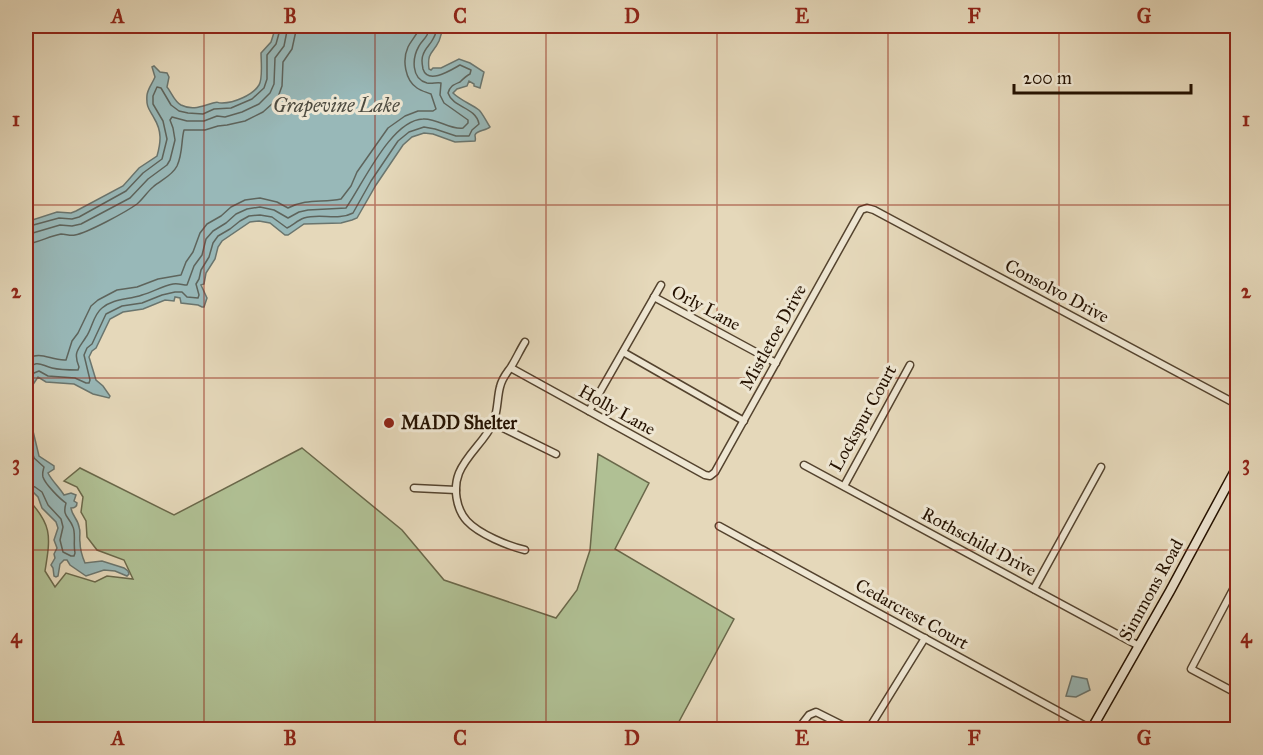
<svg xmlns="http://www.w3.org/2000/svg" width="1263" height="755" font-family="'IM FELL Great Primer',serif">
  <style>
    .green { fill: #b0c094; stroke: #6a684a; stroke-width: 1.5 }
    .water { fill: #98b8b8; stroke: #6a756e; stroke-width: 1.5 }
    .lines { fill: none; stroke-linecap: round; stroke-linejoin: round }
    .shore { stroke: #5e645c; stroke-width: 1.5 }
    .street-casing { stroke: #54432e; stroke-width: 9 }
    .secondary-casing { stroke: #241100; stroke-width: 11 }
    .street { stroke: #eee6d2; stroke-width: 6 }
    .secondary { stroke: #eee6d2; stroke-width: 8 }
    .grid { fill: none; stroke: #8f2418; stroke-width: 1.5; stroke-opacity: 0.55 }
    .poi-dot { fill: #8f2418; stroke: #eee6d2; stroke-width: 2 }
    .labels { text-anchor: middle; dominant-baseline: central; stroke-width: 6; stroke-linejoin: round; paint-order: stroke }
    .street-label { font-size: 18px; fill: #241100; stroke: #eee6d2 }
    .poi-label { font-size: 18px; font-weight: bold; fill: #241100; stroke: #eee6d2; text-anchor: start }
    .water-label { font-size: 20px; font-style: italic; fill: #4d4b40; stroke: #eee6d2 }
    .neatline { fill: none; stroke: #8f2418; stroke-width: 2 }
    .grid-label { font-size: 20px; text-anchor: middle; font-weight: bold; fill: #8f2418 }
  </style>
  <rect width="100%" height="100%" fill="#e5d8ba"/>
  <filter id="stains"><feTurbulence type="fractalNoise" baseFrequency=".00333" numOctaves="4"/><feColorMatrix values="0 0 0 0 .2 0 0 0 0 .09 0 0 0 0 .02 0 0 0 .5 -.17"/></filter>
  <radialGradient id="worn" r=".72"><stop offset=".6" stop-color="#630" stop-opacity="0"/><stop offset="1" stop-color="#630" stop-opacity=".3"/></radialGradient>
  <!-- green -->
  <path class="green" d="M302,448L402,530L444,580L556,618L577,590L590,550L598,454L649,483L615,549L734,619L675,729H26V497C52,524 51,535 45,571L55,587L66,573L95,582L107,576L133,579L124,560L97,550L87,537L86,521L81,512L83,497L77,487L64,481L80,468L174,515Z"/>
  <!-- water -->
  <g class="water">
    <path d="M276,26H444C442,30 441,36 439,41C433,54 427,51 429,69L431,70L433,68H441L459,59L470,63L484,72L480,88L474,86V84L469,81L467,86L457,89L453,93C460,100 471,104 479,110C483,114 486,121 490,127C486,131 477,130 475,135C475,137 476,139 475,141L455,142L433,134L424,133L412,137L403,145L376,185L357,218L352,220L341,223L304,224L288,235H285L270,223L259,221L250,222L222,241L218,247L215,259L206,273L204,284L201,285L207,298L204,307H202L198,305L181,303L180,298L175,297L174,301L165,300L143,309L123,312L110,319L96,348L92,351L89,357L96,380L103,386L110,396L109,398L93,394L74,384L46,382L38,377L30,389L32,391L30,402L29,422L33,431L39,456L54,466V469L48,473C52,481 59,487 64,495L71,493L76,495L74,501L77,503C77,507 74,508 71,508C72,516 78,519 79,527C81,532 79,537 80,542C80,549 82,556 85,563L102,561L124,568L128,571L129,574L127,576L115,571L104,570L86,576L70,565L67,560H64L60,564L58,576L56,577L54,576L53,568L51,565L55,558L54,554L57,548L54,540L58,528L56,522L42,508L38,497L33,492L26,489V222L57,212L71,213L76,211L123,186L139,168L157,156C161,142 162,131 154,118C149,109 146,107 147,95C148,88 152,84 155,77L152,67L154,66L160,72L167,73L169,77L167,87C172,93 174,101 181,105C193,111 202,106 213,103C220,101 215,103 222,103C234,103 253,95 259,85C263,79 261,60 261,53L271,42Z"/>
    <polygon points="1072,676 1087,679 1090,690 1076,697 1066,696"/>
  </g>
  <g class="lines">
    <!-- shore -->
    <g class="shore">
      <polyline points="26,227 59,218 72,219 79,217 126,191 143,173 162,159 167,139 163,121 153,104 153,96 157,87 161,88 171,105 179,111 188,113 203,114 214,109 231,108 252,99 264,88 267,79 267,55 276,44 281,26"/>
      <polyline points="26,235 60,225 72,226 81,224 130,198 148,179 167,165 170,160 175,140 173,128 170,120 172,117 187,121 204,121 217,116 225,117 242,112 259,104 270,93 274,84 275,58 284,46 288,26"/>
      <path d="M26,244C38,243 49,236 61,234C66,234 70,236 75,235C87,233 126,212 137,204C143,199 147,192 153,187C161,180 172,176 177,166C183,153 181,141 184,130H205L218,126L227,125L245,121L263,112L273,103L278,97L282,86L283,62L292,49L297,26"/>
      <path d="M26,359C42,350 50,361 66,360L72,341L78,333L91,306L98,300L117,290L137,287L158,279L181,275L186,262L193,252L200,233L207,224L221,216L231,207L245,200L260,198L277,202L288,208C307,198 322,203 341,199L351,186L357,172L388,128L405,116L418,111H433L436,109L431,94C426,92 421,91 417,88C405,80 402,60 408,47C412,39 418,34 420,26"/>
      <path d="M26,372C37,358 40,365 52,368C60,370 70,370 78,370L79,367C73,352 78,350 86,337C92,329 93,315 102,308C114,298 128,300 142,295C153,292 162,286 173,284C178,283 183,285 187,285L194,266L202,255L206,239L213,231L226,223L236,214L247,209L260,207L274,210L288,218L299,212L308,210L346,208C363,184 391,120 423,119C437,118 450,130 463,128L468,123V120L444,103L440,95L441,83C437,82 432,84 427,83C411,79 412,58 419,46C421,42 425,39 427,35C428,32 429,28 430,26"/>
      <path d="M26,384L34,373L39,371L48,376L75,378L86,383H89L90,380L84,355L87,348L92,344L106,314L122,306L142,303L162,295L175,292H182L187,297L198,298L199,295L196,284L199,279L201,270L209,257L213,243L218,236L230,229L240,221L249,216L260,215L272,217L287,228C293,225 298,220 304,218C320,213 338,221 353,213L371,181L398,141L409,132L424,127L435,129L456,136H469L472,130L479,124C476,107 453,108 448,93C450,86 453,85 460,82C463,79 466,76 470,74L471,70L460,65C451,70 428,85 423,69C422,64 421,59 423,55C425,48 430,45 433,39C436,35 436,30 438,26"/>
      <path d="M26,429L34,458L44,467C43,471 42,473 43,477C45,484 60,499 66,503C62,517 69,516 73,527C76,534 73,545 75,553L74,556H71L63,552L60,540L63,527L61,519L48,505L42,492L35,487L26,484"/>
    </g>
    <!-- street casing -->
    <g class="street-casing">
      <g id="street">
        <polyline points="654,297 776,363"/>
        <path d="M525,342C520,350 516,359 511,367C506,374 502,378 500,387C497,398 498,412 493,423C485,441 467,454 459,473C453,488 456,509 467,521C479,534 508,546 525,550"/>
        <polyline points="623,352 744,421"/>
        <polyline points="511,368 705,475 710,476 715,472 861,210 867,208 874,210 1238,405"/>
        <polyline points="589,411 661,285"/>
        <polyline points="493,423 556,454"/>
        <polyline points="804,465 1139,646"/>
        <polyline points="844,486 910,365"/>
        <polyline points="414,488 456,490"/>
        <polyline points="719,526 1091,729"/>
        <polyline points="1238,580 1191,669 1238,694"/>
        <polyline points="1034,589 1101,467"/>
        <polyline points="802,724 809,715 816,712 852,730"/>
        <polyline points="868,730 925,638"/>
      </g>
    </g>
    <!-- secondary casing -->
    <g class="secondary-casing">
      <polyline id="secondary" points="1091,730 1170,591 1238,465"/>
    </g>
    <!-- street -->
    <use href="#street" class="street"/>
    <!-- secondary -->
    <use href="#secondary" class="secondary"/>
  </g>
  <!-- grid -->
  <path class="grid" d="M204,26V730M375,26V730M546,26V730M717,26V730M888,26V730M1059,26V730M26,205H1238M26,378H1238M26,550H1238"/>
  <!-- markers -->
  <circle class="poi-dot" cx="389" cy="423" r="6"/>
  <g class="labels">
    <!-- street labels -->
    <g class="street-label">
      <text transform="translate(1057 291) rotate(28)">Consolvo Drive</text>
      <text transform="translate(706 308) rotate(28)">Orly Lane</text>
      <text transform="translate(773 337) rotate(-61)">Mistletoe Drive</text>
      <text transform="translate(617 410) rotate(29)">Holly Lane</text>
      <text transform="translate(863 418) rotate(-61)">Lockspur Court</text>
      <text transform="translate(979 542) rotate(28)">Rothschild Drive</text>
      <text transform="translate(1151 590) rotate(-61)">Simmons Road</text>
      <text transform="translate(912 614) rotate(29)">Cedarcrest Court</text>
    </g>
    <!-- poi labels -->
    <g class="poi-label">
      <text x="401" y="423">MADD Shelter</text>
    </g>
    <!-- water labels -->
    <g class="water-label">
      <text x="336" y="105">Grapevine Lake</text>
    </g>
  </g>
  <!-- margin -->
  <rect width="1263" height="755" fill="none" stroke="#e5d8ba" stroke-width="66"/>
  <!-- scale -->
  <path d="M1014 84v9h177v-9" fill="none" stroke="#241100" stroke-width="3"/>
  <text x="1023" y="84" font-size="18" fill="#241100" stroke="#eee6d2" stroke-width="4.5" paint-order="stroke">200 m</text>
  <rect x="33" y="33" width="1197" height="689" class="neatline"/>
  <g class="grid-label">
    <text x="118" y="23">A</text>
    <text x="290" y="23">B</text>
    <text x="460" y="23">C</text>
    <text x="632" y="23">D</text>
    <text x="802" y="23">E</text>
    <text x="974" y="23">F</text>
    <text x="1144" y="23">G</text>
    <text x="16" y="126">1</text>
    <text x="1246" y="126">1</text>
    <text x="16" y="298">2</text>
    <text x="1246" y="298">2</text>
    <text x="16" y="470">3</text>
    <text x="1246" y="470">3</text>
    <text x="16" y="643">4</text>
    <text x="1246" y="643">4</text>
    <text x="118" y="745">A</text>
    <text x="290" y="745">B</text>
    <text x="460" y="745">C</text>
    <text x="632" y="745">D</text>
    <text x="802" y="745">E</text>
    <text x="974" y="745">F</text>
    <text x="1144" y="745">G</text>
  </g>
  <rect width="100%" height="100%" filter="url(#stains)"/>
  <rect width="100%" height="100%" fill="url(#worn)"/>
</svg>
